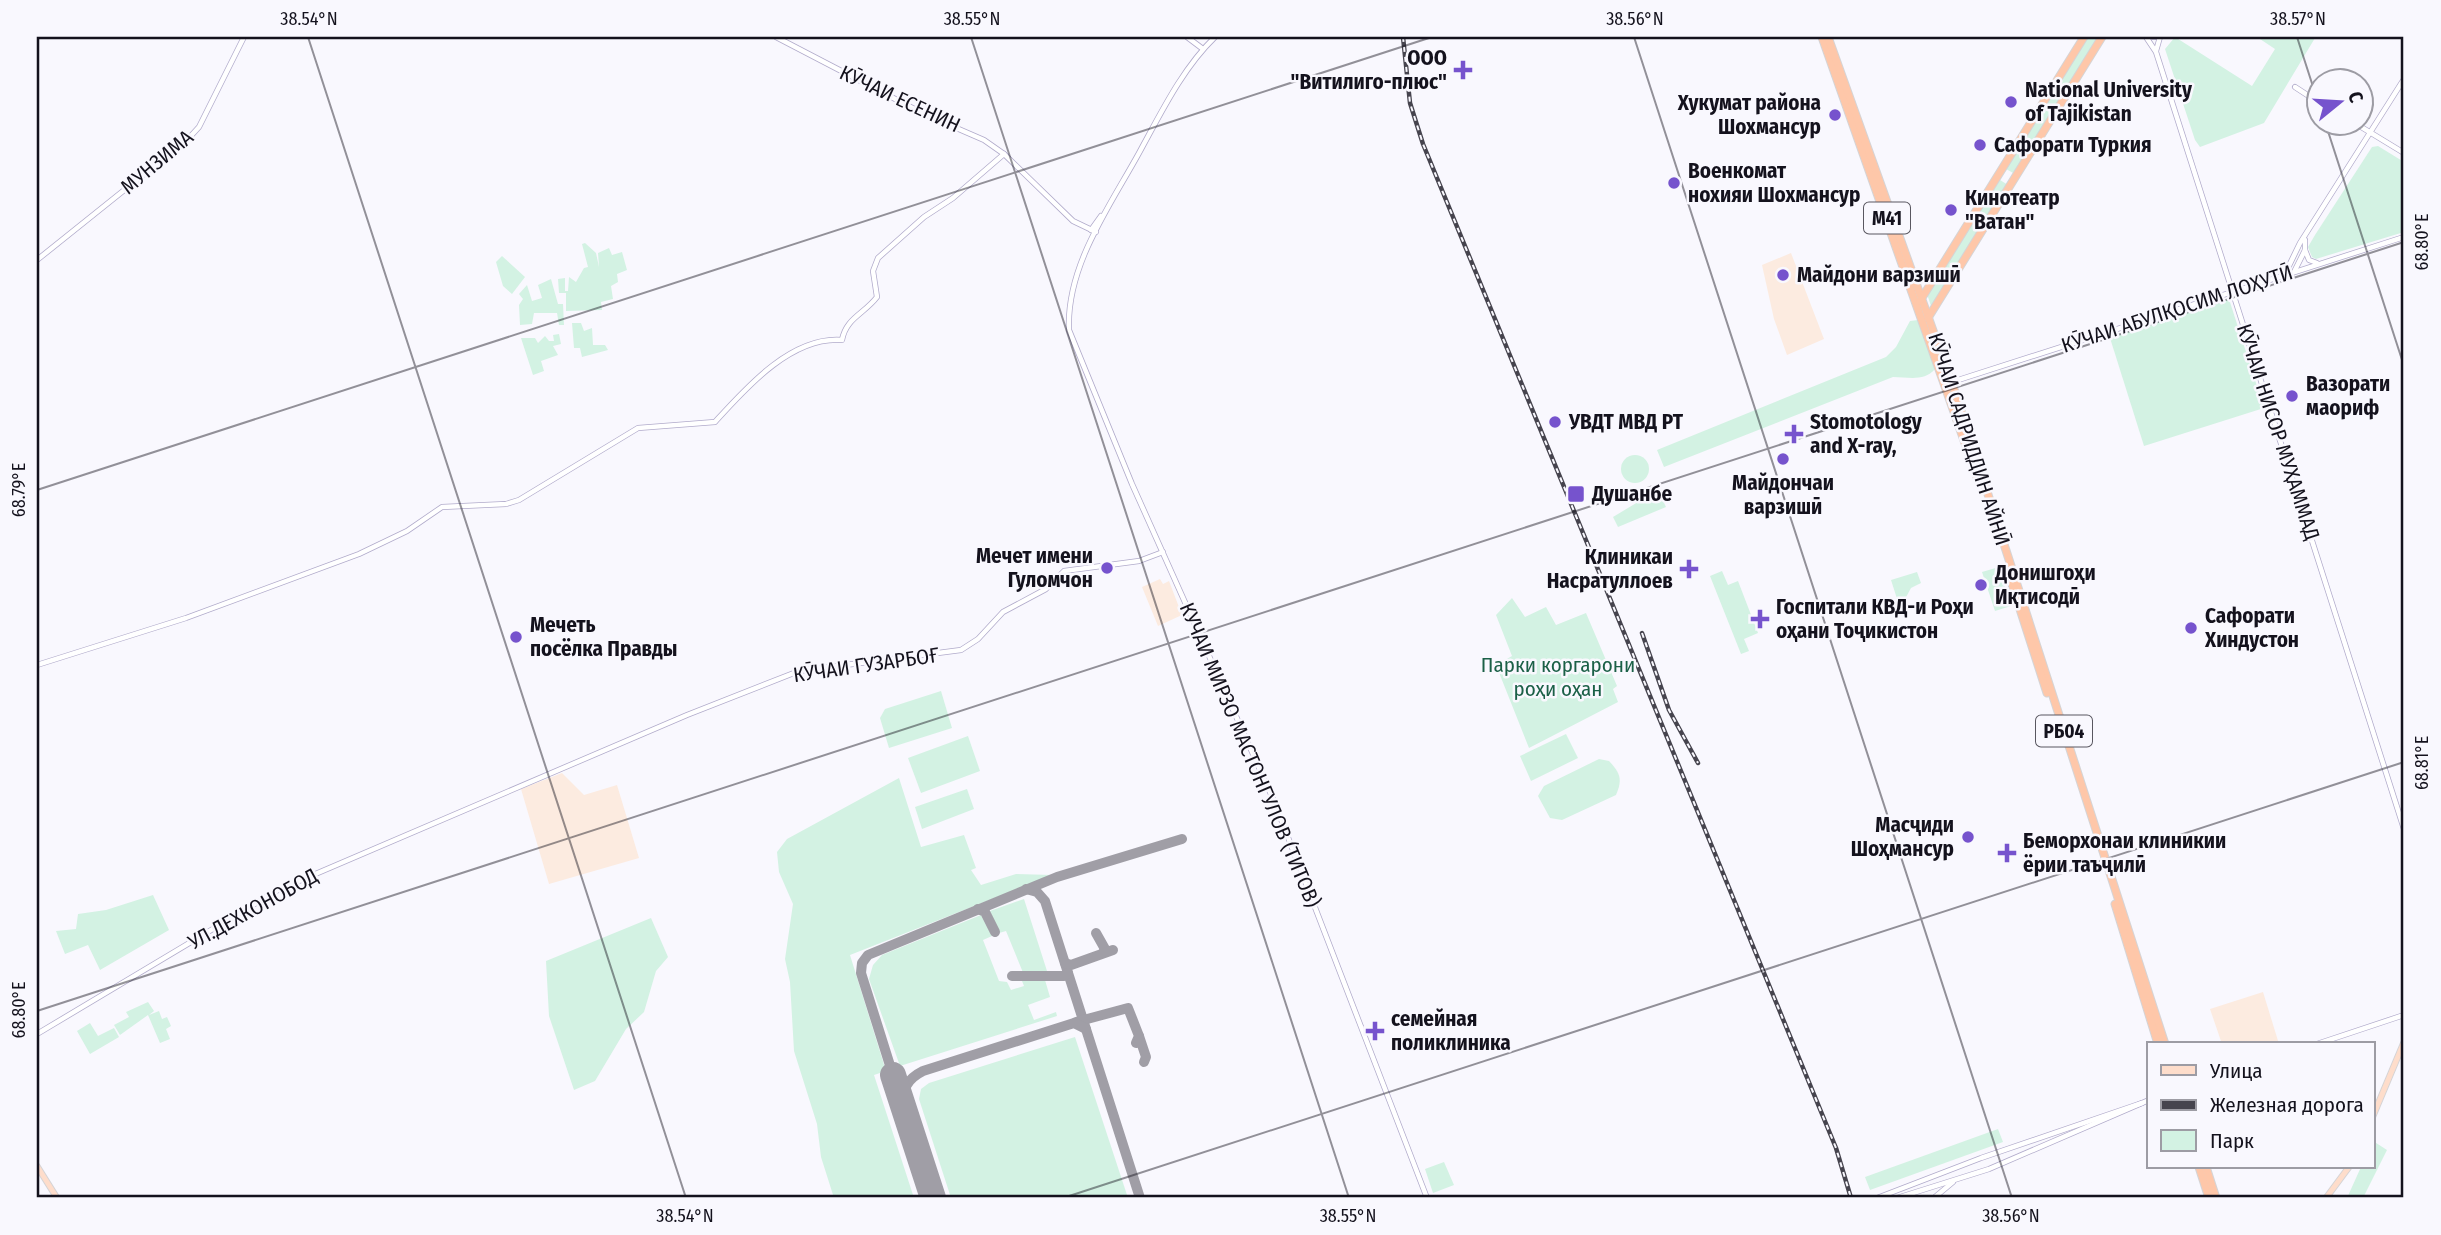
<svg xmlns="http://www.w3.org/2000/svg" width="2441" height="1235" font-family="'Fira Sans Condensed',sans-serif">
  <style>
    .education { fill: #fcebe0 }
    .green { fill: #d3f2e3 }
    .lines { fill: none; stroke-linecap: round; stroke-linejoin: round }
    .taxiway { stroke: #a09ea6; stroke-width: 10 }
    .runway { stroke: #a09ea6; stroke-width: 26 }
    .minor-casing { stroke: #b1abcb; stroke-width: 6 }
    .major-casing { stroke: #d5d4d6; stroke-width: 7 }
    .highway-casing { stroke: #d5d4d6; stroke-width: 9 }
    .minor { stroke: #fff; stroke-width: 4.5 }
    .major { stroke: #feddcb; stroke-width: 5 }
    .highway { stroke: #fec7a9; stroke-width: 7 }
    .rail-casing { stroke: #46444e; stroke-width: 4.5 }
    .rail { stroke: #f9f8fe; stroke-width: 2; stroke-dasharray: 5; stroke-linecap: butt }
    .ticks { fill: none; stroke: #14121d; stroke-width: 2; stroke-opacity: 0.45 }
    .poi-dot { fill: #7653cd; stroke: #f9f8fe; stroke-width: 2.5 }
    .labels { text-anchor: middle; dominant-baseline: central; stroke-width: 5; stroke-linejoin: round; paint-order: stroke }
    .shield { fill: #f9f8fe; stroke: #595760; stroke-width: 2 }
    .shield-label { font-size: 19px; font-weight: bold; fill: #14121d }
    .poi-label { font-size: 21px; font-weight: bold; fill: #14121d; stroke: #f9f8fe; text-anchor: start }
    .street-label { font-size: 21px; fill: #14121d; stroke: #f9f8fe }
    .park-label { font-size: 21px; fill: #1b6047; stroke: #f9f8fe }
    .neatline { fill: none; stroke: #14121d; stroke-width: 2.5 }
    .ticks-label { font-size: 18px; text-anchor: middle; fill: #14121d }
  </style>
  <rect width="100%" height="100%" fill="#f9f8fe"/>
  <!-- education -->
  <g class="education">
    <polygon points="1791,253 1824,339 1787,355 1774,319 1762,265"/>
    <polygon points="1160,579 1163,584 1169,581 1182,615 1158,626 1142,587"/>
    <polygon points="562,773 584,795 617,785 639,858 549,884 521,789"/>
    <polygon points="2263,992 2279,1044 2222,1044 2210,1009"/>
  </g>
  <!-- green -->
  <g class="green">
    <polygon points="2088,37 2100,37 2015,174 2006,169"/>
    <polygon points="2175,37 2252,86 2275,49 2257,37 2315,38 2264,123 2200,147 2195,140 2165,49"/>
    <polygon points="2378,146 2404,162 2404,232 2316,259 2312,257 2308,247 2315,235 2372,147"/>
    <polygon points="2000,180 2008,185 1931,306 1927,294"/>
    <polygon points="585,243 596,253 599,267 598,253 609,248 612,255 622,252 627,270 617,274 618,282 611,286 613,299 601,302 602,310 566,311 566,293 559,293 558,279 565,278 565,291 568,291 569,277 576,282 584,268 588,267 582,244"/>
    <polygon points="502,256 525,277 512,294 503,286 496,262"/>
    <polygon points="551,279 558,304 563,304 564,325 559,325 557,313 534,313 532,324 520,325 519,305 523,299 519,294 527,285 532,301 542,298 538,285"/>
    <polygon points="2229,299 2264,408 2144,446 2110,338"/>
    <path d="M1918,320L1934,362L1935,369C1924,382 1908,377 1893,377L1664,467L1657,450L1886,357L1896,347L1910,321Z"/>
    <polygon points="572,323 581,323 584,331 592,328 593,345 605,345 608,350 582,357 580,348 574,348"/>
    <polygon points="559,334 561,344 553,346 558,355 541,361 544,371 533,375 521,338 535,338 538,343 545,336 549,341 554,341 553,335"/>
    <circle cx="1635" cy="469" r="14"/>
    <polygon points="1658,490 1666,507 1618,527 1613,517"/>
    <polygon points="1999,567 2011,606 1995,611 1982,572"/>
    <polygon points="1722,571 1728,585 1738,581 1758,633 1744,639 1749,651 1741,654 1710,576"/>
    <polygon points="1917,572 1921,583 1911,588 1905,599 1907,605 1900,608 1891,580"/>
    <polygon points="1512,598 1525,617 1546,607 1556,625 1586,613 1617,686 1613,689 1618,702 1529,748 1496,665 1512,656 1496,615"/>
    <polygon points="941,691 952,728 889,748 880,718 885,709"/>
    <polygon points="1566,734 1578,758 1531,781 1520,756"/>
    <polygon points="968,736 980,771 921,793 908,758"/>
    <path d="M1599,759L1609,761C1620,773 1623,779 1616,795L1562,820L1550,818L1538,796L1544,786Z"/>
    <polygon points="899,778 921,847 964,835 976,868 971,870 981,885 1016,874 1053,875 850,955 886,1071 874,1075 914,1198 834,1198 821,1157 817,1124 794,1051 790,982 785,959 793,904 779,872 777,852 787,839"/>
    <polygon points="967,789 974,809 922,829 915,807"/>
    <polygon points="153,895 169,930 100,970 88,945 65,954 56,931 76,929 78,914 106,910"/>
    <polygon points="1024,899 1047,971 1043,974 1024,975 1006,931 999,933 990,911"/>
    <polygon points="981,915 992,936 983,940 999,981 1007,982 1011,990 1024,986 1022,981 1045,980 1050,997 1028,1005 1034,1020 1056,1012 1057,1016 900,1066 869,979 873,965 882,955"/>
    <polygon points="651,918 668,957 656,971 644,1012 626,1029 595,1081 574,1090 549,1016 546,961"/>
    <polygon points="148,1002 154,1011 149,1015 159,1011 162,1019 167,1017 171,1026 166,1029 170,1039 160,1043 148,1015 120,1035 114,1025 129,1017 126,1012"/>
    <polygon points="90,1023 98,1036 114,1028 119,1037 90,1054 77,1031"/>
    <polygon points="1075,1037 1128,1198 951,1198 919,1099 921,1089 929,1083"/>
    <polygon points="1998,1129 2003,1142 1870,1190 1865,1177"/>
    <polygon points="2373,1141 2387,1150 2363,1198 2347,1198 2361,1167 2373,1167"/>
    <polygon points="1444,1162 1454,1185 1433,1193 1425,1169"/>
  </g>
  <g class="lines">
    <!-- taxiway -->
    <g class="taxiway">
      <polyline points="1026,889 1037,892 1045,901 1140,1198"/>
      <polyline points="978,909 985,912 995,932"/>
      <polyline points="1096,933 1105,949 1103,953"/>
      <polyline points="1065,963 1071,965 1113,950"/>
      <polyline points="1012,976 1064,976 1068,973"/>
      <polyline points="1076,1022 1128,1008 1139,1036 1136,1043"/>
      <polyline points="1139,1036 1146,1057 1144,1062"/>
      <polyline points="893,1075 861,973 862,963 868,955 1057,877 1182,839"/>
      <path d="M903,1107C902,1089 907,1079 923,1071L1074,1023L1086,1029"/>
    </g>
    <!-- runway -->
    <polyline class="runway" points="893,1075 933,1198"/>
    <!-- minor casing -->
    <g class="minor-casing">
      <g id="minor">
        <polyline points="776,37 924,114 984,140 1004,154 1073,221 1096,232"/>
        <polyline points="1187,37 1203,49"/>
        <path d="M1215,37C1182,69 1161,113 1139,153C1110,206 1066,266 1069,330L1132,484L1274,801L1427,1198"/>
        <polyline points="2146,37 2156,52 2404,829"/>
        <polyline points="2151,37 2155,37"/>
        <polyline points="2156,51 2160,37"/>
        <polyline points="2295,87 2318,102"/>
        <polyline points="2353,122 2404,153"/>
        <polyline points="1091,230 1101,216"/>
        <polyline points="2305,250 2309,260 2317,263"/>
        <polyline points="37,260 188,139 199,127 244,37"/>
        <polyline points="2295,270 2305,250 2305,240"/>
        <polyline points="2285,274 2300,243 2404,79"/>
        <polyline points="1952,382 2404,237"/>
        <path d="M37,665L186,618L359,554L407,531L442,507L506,504L519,500L638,428L715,422C745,389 791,336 842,340C846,318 864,314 877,297L873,271L878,258L924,217L953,198L1004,154"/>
        <polyline points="37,1034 278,890 687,715 799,671 961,650 978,639 1003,612 1046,589 1064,571 1139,561 1163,552"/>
        <polyline points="2317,1044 2404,1015"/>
        <polyline points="1935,1197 1953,1182"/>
        <polyline points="1877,1198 1981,1158 2142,1103"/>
        <polyline points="1897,1198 1989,1169 2149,1100"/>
      </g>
    </g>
    <!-- major casing -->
    <g class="major-casing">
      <g id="major">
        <polyline points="2373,1116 2404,1042"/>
        <polyline points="37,1166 57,1198"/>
        <polyline points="2326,1198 2349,1167"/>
      </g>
    </g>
    <!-- highway casing -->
    <g class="highway-casing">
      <g id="highway">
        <polyline points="1822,37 1979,483"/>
        <polyline points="1828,37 1955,392 2165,1044"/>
        <polyline points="1920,301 2084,37"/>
        <polyline points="1928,318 2102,37"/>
        <polyline points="2010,578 2047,693"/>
        <polyline points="2115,904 2158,1044"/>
        <polyline points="2199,1167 2209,1198"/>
        <polyline points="2206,1167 2216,1198"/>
      </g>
    </g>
    <!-- minor -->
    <use href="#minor" class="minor"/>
    <!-- major -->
    <use href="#major" class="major"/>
    <!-- highway -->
    <use href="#highway" class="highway"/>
    <!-- rail casing -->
    <g class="rail-casing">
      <g id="rail">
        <polyline points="1403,37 1410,103 1423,144 1836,1148 1851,1198"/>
        <polyline points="1642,633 1669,710 1698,763"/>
      </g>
    </g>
    <!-- rail -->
    <use href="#rail" class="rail"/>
  </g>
  <!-- ticks -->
  <path class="ticks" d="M308,37L686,1198M971,37L1349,1198M1634,37L2012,1198M2297,37L2318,102M2325,122L2404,366M37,490L1432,37M37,1011L2404,242M1063,1198L2404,762"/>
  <!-- markers -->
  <g class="poi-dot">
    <path d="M1459.5 59.5h7v7h7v7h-7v7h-7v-7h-7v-7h7z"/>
    <circle cx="2011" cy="102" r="7"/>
    <circle cx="1835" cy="115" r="7"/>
    <circle cx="1980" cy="145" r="7"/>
    <circle cx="1674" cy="183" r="7"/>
    <circle cx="1951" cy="210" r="7"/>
    <circle cx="1783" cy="275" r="7"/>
    <circle cx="2292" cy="396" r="7"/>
    <circle cx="1555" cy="422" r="7"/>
    <path d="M1790.5 423.5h7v7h7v7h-7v7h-7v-7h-7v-7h7z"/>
    <circle cx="1783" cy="459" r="7"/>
    <rect x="1567" y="485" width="18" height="18" rx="3.5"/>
    <circle cx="1107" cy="568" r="7"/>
    <path d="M1685.5 558.5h7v7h7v7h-7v7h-7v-7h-7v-7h7z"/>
    <circle cx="1981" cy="585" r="7"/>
    <path d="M1756.5 608.5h7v7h7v7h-7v7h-7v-7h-7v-7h7z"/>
    <circle cx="2191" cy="628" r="7"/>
    <circle cx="516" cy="637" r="7"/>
    <circle cx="1968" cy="837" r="7"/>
    <path d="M2003.5 842.5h7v7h7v7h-7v7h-7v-7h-7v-7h7z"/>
    <path d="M1371.5 1020.5h7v7h7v7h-7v7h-7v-7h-7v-7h7z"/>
  </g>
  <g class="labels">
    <!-- shield labels -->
    <g class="shield">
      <rect x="1864" y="202.5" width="46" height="31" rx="5"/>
      <rect x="2036" y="715.5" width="56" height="31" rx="5"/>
    </g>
    <g class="shield-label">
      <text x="1887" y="218">M41</text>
      <text x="2064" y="731">РБ04</text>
    </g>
    <!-- poi labels -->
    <g class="poi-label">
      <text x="1447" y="58" text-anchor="end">ООО<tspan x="1447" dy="24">"Витилиго-плюс"</tspan></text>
      <text x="2025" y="90">National University<tspan x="2025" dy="24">of Tajikistan</tspan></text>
      <text x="1821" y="103" text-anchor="end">Хукумат района<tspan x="1821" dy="24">Шохмансур</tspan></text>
      <text x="1994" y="145">Сафорати Туркия</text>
      <text x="1688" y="171">Военкомат<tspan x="1688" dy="24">нохияи Шохмансур</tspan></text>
      <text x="1965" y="198">Кинотеатр<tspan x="1965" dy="24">"Ватан"</tspan></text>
      <text x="1797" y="275">Майдони варзишӣ</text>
      <text x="2306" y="384">Вазорати<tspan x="2306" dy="24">маориф</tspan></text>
      <text x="1569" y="422">УВДТ МВД РТ</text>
      <text x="1810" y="422">Stomotology<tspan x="1810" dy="24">and X-ray,</tspan></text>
      <text x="1783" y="483" text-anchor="middle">Майдончаи<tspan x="1783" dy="24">варзишӣ</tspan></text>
      <text x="1592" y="494">Душанбе</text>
      <text x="1093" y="556" text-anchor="end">Мечет имени<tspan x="1093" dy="24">Гуломчон</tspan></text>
      <text x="1673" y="557" text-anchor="end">Клиникаи<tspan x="1673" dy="24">Насратуллоев</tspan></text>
      <text x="1995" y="573">Донишгоҳи<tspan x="1995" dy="24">Иқтисодӣ</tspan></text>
      <text x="1776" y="607">Госпитали КВД-и Роҳи<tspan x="1776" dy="24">оҳани Тоҷикистон</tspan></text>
      <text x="2205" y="616">Сафорати<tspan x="2205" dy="24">Хиндустон</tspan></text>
      <text x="530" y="625">Мечеть<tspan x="530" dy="24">посёлка Правды</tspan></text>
      <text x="1954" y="825" text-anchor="end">Масҷиди<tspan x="1954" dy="24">Шоҳмансур</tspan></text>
      <text x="2023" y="841">Беморхонаи клиникии<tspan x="2023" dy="24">ёрии таъҷилӣ</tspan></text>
      <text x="1391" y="1019">семейная<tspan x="1391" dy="24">поликлиника</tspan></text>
    </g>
    <!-- street labels -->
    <g class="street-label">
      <text transform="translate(900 99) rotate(25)">КӮЧАИ ЕСЕНИН</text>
      <text transform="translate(157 162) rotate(-40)">МУНЗИМА</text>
      <text transform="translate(2177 309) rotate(-18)">КӮЧАИ АБУЛҚОСИМ ЛОҲУТӢ</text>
      <text transform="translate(2278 432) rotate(72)">КӮЧАИ НИСОР МУҲАММАД</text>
      <text transform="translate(1969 439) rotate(72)">КӮЧАИ САДРИДДИН АЙНӢ</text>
      <text transform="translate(866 665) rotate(-8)">КӮЧАИ ГУЗАРБОҒ</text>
      <text transform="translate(1250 755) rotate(67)">КУЧАИ МИРЗО МАСТОНГУЛОВ (ТИТОВ)</text>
      <text transform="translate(253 909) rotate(-29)">УЛ.ДЕХКОНОБОД</text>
    </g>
    <!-- park labels -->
    <g class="park-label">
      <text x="1558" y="665">Парки коргарони<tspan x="1558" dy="24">роҳи оҳан</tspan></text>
    </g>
  </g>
  <!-- border -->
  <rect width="2441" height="1235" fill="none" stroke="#f9f8fe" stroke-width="77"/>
  <!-- legend -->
  <rect x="2147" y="1042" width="228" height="126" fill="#f9f8fe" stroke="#9d9ca4" stroke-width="2"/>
  <rect x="2161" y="1065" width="35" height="10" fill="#feddcb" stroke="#9d9ca4" stroke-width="2"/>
  <text x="2210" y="1078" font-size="21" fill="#14121d">Улица</text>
  <rect x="2161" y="1100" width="35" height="10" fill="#46444e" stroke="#9d9ca4" stroke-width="2"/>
  <text x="2210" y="1112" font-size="21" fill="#14121d">Железная дорога</text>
  <rect x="2161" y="1130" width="35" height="21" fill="#d3f2e3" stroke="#9d9ca4" stroke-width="2"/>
  <text x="2210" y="1148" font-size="21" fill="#14121d">Парк</text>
  <!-- north arrow -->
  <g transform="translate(2340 102) rotate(72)"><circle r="33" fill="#f9f8fe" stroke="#9d9ca4" stroke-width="2"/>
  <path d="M0-5L12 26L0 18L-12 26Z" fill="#7653cd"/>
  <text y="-10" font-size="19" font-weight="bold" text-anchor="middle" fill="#14121d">С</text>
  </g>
  <rect x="38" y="38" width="2364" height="1158" class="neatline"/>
  <g class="ticks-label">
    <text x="309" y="25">38.54°N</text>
    <text x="972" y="25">38.55°N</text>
    <text x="1635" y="25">38.56°N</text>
    <text x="2298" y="25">38.57°N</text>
    <text transform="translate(2422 242) rotate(-90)" y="6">68.80°E</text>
    <text transform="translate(19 490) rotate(-90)" y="6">68.79°E</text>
    <text transform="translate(2422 763) rotate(-90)" y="6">68.81°E</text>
    <text transform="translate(19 1010) rotate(-90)" y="6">68.80°E</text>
    <text x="685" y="1222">38.54°N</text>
    <text x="1348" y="1222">38.55°N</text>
    <text x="2011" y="1222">38.56°N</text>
  </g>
</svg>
